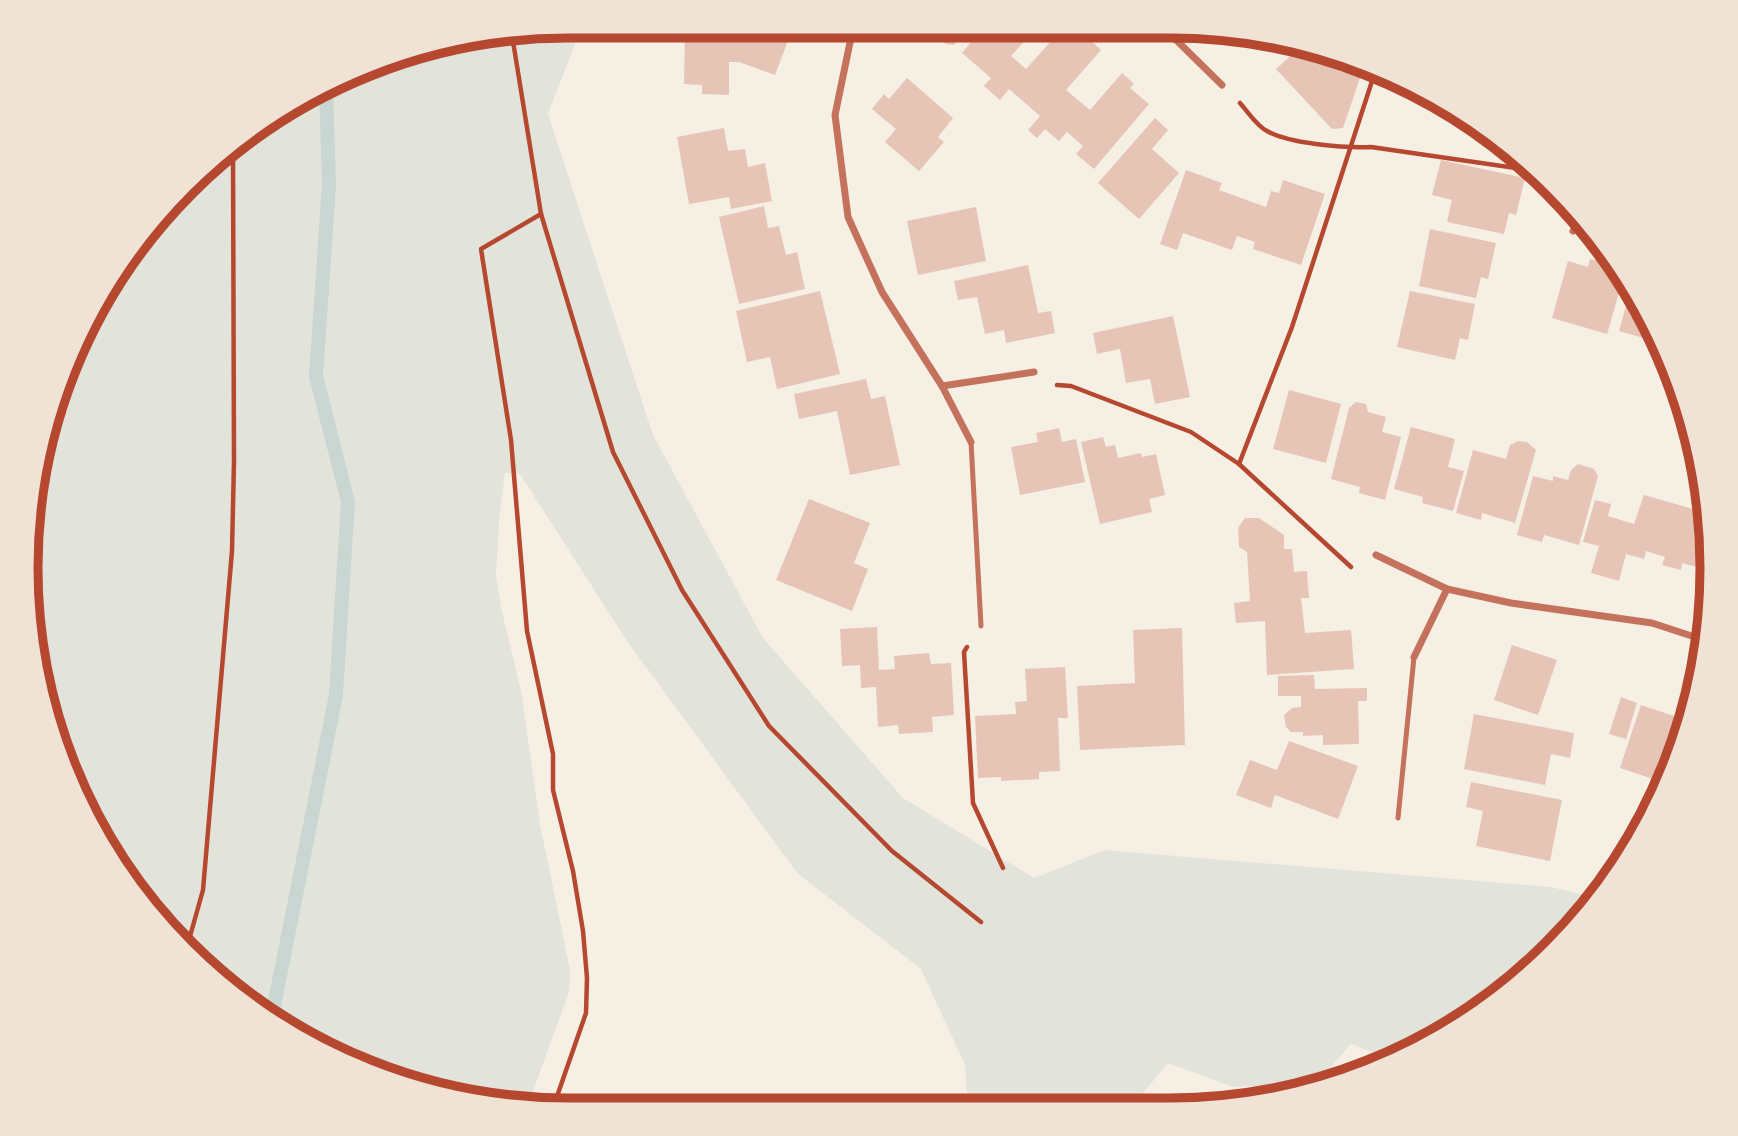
<svg xmlns="http://www.w3.org/2000/svg" width="1738" height="1136" font-family="'DejaVu Sans',sans-serif">
  <style>
    .green { fill: #e2e4dc }
    .lines { fill: none; stroke-linecap: round; stroke-linejoin: round }
    .stream { stroke: #c9d6d2; stroke-width: 14 }
    .building { fill: #e6c5b7 }
    .path { stroke: #b5482f; stroke-width: 4.5 }
    .service { stroke: #c5725c; stroke-width: 5 }
    .minor { stroke: #c5725c; stroke-width: 7 }
    .rim { fill: none; stroke: #b5482f; stroke-width: 9 }
  </style>
  <rect width="100%" height="100%" fill="#f6efe4"/>
  <!-- green -->
  <polygon class="green" points="568,26 582,26 548,114 653,435 763,638 903,798 1034,878 1104,850 1551,887 1597,898 1577,926 1499,998 1409,1054 1394,1060 1351,1044 1317,1083 1233,1087 1168,1063 1131,1108 968,1107 965,1065 921,969 797,873 627,641 520,474 505,473 499,522 496,575 502,612 521,690 540,824 570,970 569,992 528,1105 497,1105 329,1054 211,975 99,839 45,708 27,532 67,361 138,238 267,118 394,55"/>
  <g class="lines">
    <!-- stream -->
    <polyline class="stream" points="272,1016 336,695 348,502 316,376 329,185 326,89"/>
  </g>
  <!-- building -->
  <g class="building">
    <polygon points="685,27 770,28 790,35 775,75 739,62 729,62 729,95 702,94 702,85 684,84"/>
    <polygon points="936,29 967,29 954,45 946,44 936,37"/>
    <polygon points="982,29 1035,30 1011,56 1026,69 1061,30 1065,30 1078,42 1085,35 1101,50 1066,90 1090,110 1122,73 1134,84 1130,88 1149,104 1094,169 1076,154 1083,146 1067,132 1059,141 1045,129 1037,138 1028,130 1040,116 1009,89 1000,100 984,86 991,78 962,53"/>
    <polygon points="1294,47 1345,63 1360,78 1343,128 1332,129 1276,69 1297,50"/>
    <polygon points="907,78 953,118 938,137 944,142 919,171 885,142 896,129 872,109 884,94 889,99"/>
    <polygon points="1155,118 1168,130 1152,149 1179,173 1139,219 1098,183"/>
    <polygon points="724,128 728,151 745,149 748,167 765,163 772,201 731,209 729,197 689,204 677,137"/>
    <polygon points="1441,160 1525,178 1516,215 1509,213 1504,234 1447,222 1452,200 1432,195"/>
    <polygon points="1186,170 1222,183 1219,190 1266,207 1271,191 1279,193 1283,180 1325,194 1301,265 1253,249 1255,242 1237,236 1232,250 1183,233 1177,250 1160,244"/>
    <polygon points="764,206 768,228 779,226 786,255 797,252 805,289 739,304 719,217"/>
    <polygon points="976,207 986,261 918,275 907,221"/>
    <polygon points="1430,229 1496,243 1488,279 1481,277 1476,298 1419,286"/>
    <polygon points="1590,259 1618,267 1624,276 1607,334 1552,318 1568,261 1588,267"/>
    <polygon points="1028,265 1038,313 1051,311 1055,333 1006,343 1004,330 985,334 977,297 958,300 954,281"/>
    <polygon points="1631,288 1656,329 1661,343 1619,331"/>
    <polygon points="820,291 840,374 777,389 770,357 747,362 736,311"/>
    <polygon points="1410,291 1475,304 1468,340 1460,338 1455,360 1397,347"/>
    <polygon points="1173,316 1190,397 1155,404 1150,379 1126,383 1120,349 1097,354 1093,333"/>
    <polygon points="866,379 871,399 885,396 900,465 850,475 837,411 799,419 794,394"/>
    <polygon points="1289,390 1341,404 1326,463 1273,449"/>
    <polygon points="1356,402 1366,404 1368,412 1386,417 1382,432 1401,437 1385,500 1359,493 1360,487 1331,479 1349,408"/>
    <polygon points="1411,427 1455,439 1448,467 1464,471 1453,511 1422,503 1423,497 1394,489"/>
    <polygon points="1059,428 1062,442 1076,439 1085,482 1020,495 1011,447 1038,442 1036,433"/>
    <polygon points="1103,437 1106,447 1115,445 1118,458 1141,453 1142,457 1156,454 1165,495 1149,499 1152,512 1100,524 1081,442"/>
    <polygon points="1518,441 1527,442 1536,450 1515,523 1482,513 1481,520 1456,513 1473,450 1506,459 1510,445"/>
    <polygon points="1578,464 1594,469 1598,476 1579,545 1544,535 1542,542 1517,535 1533,476 1553,481 1553,476 1568,480 1571,470"/>
    <polygon points="1644,495 1707,513 1711,533 1709,578 1699,575 1701,568 1682,563 1681,570 1662,565 1665,557 1646,551 1644,559 1626,554 1619,581 1591,573 1599,546 1583,542 1595,500 1611,504 1608,516 1634,524"/>
    <polygon points="809,499 870,523 854,563 868,569 852,611 776,580"/>
    <polygon points="1245,518 1259,518 1284,535 1284,549 1292,549 1294,572 1307,571 1309,598 1301,598 1305,633 1351,630 1354,669 1267,675 1265,621 1236,623 1234,603 1250,601 1247,552 1239,547 1238,528"/>
    <polygon points="877,627 879,670 895,669 894,656 929,653 931,664 951,663 954,715 932,717 933,732 899,734 898,725 878,727 876,687 861,688 860,665 842,666 840,629"/>
    <polygon points="1182,628 1185,745 1080,750 1077,686 1135,683 1133,630"/>
    <polygon points="1512,645 1557,660 1538,715 1494,700"/>
    <polygon points="1065,667 1068,718 1058,718 1060,771 1039,772 1039,779 1001,781 1001,777 978,778 975,716 1016,714 1015,702 1027,701 1025,669"/>
    <polygon points="1314,675 1315,689 1367,688 1367,701 1358,701 1359,744 1323,745 1323,735 1303,736 1303,732 1291,732 1286,727 1284,715 1292,708 1301,707 1301,696 1278,696 1278,676"/>
    <polygon points="1621,697 1637,703 1626,739 1609,734"/>
    <polygon points="1641,705 1677,717 1675,723 1686,727 1683,743 1665,783 1620,768"/>
    <polygon points="1474,714 1574,733 1570,758 1551,754 1545,785 1464,769"/>
    <polygon points="1289,741 1358,766 1338,819 1275,795 1271,808 1236,795 1250,760 1277,770"/>
    <polygon points="1471,782 1562,800 1550,861 1476,846 1483,811 1466,807"/>
  </g>
  <g class="lines">
    <!-- path -->
    <g class="path">
      <polyline points="512,35 541,214 613,452 682,590 769,726 892,851 981,922"/>
      <path d="M1240,103C1248,112 1257,126 1267,131C1289,144 1345,148 1371,147L1537,171"/>
      <polyline points="541,214 481,249 511,440 527,631 553,754 553,790 573,871 583,931 587,978 586,1013 554,1105"/>
      <polyline points="1057,385 1071,386 1191,432 1239,464 1351,567"/>
      <polyline points="1239,464 1292,327 1375,72"/>
      <polyline points="967,647 964,652 973,803 1003,868"/>
      <polyline points="187,947 203,890 232,551 234,461 233,149"/>
    </g>
    <!-- service -->
    <g class="service">
      <polyline points="971,442 981,626"/>
      <polyline points="1398,818 1414,657"/>
    </g>
    <!-- minor -->
    <g class="minor">
      <polyline points="853,28 835,115 848,217 882,292 942,386 971,442"/>
      <polyline points="1166,30 1222,85"/>
      <polyline points="1573,231 1582,219"/>
      <polyline points="942,386 1034,372"/>
      <polyline points="1376,555 1447,589 1511,603 1652,623 1707,641"/>
      <polyline points="1414,657 1447,589"/>
    </g>
  </g>
  <!-- crop -->
  <path d="M0 0H1738V1136H0ZM568 38H1170A530 530 0 0 1 1700 568V568A530 530 0 0 1 1170 1098H568A530 530 0 0 1 38 568V568A530 530 0 0 1 568 38Z" fill="#f1e2d6" fill-rule="evenodd"/>
  <path class="rim" d="M568 38H1170A530 530 0 0 1 1700 568V568A530 530 0 0 1 1170 1098H568A530 530 0 0 1 38 568V568A530 530 0 0 1 568 38Z"/>
</svg>
